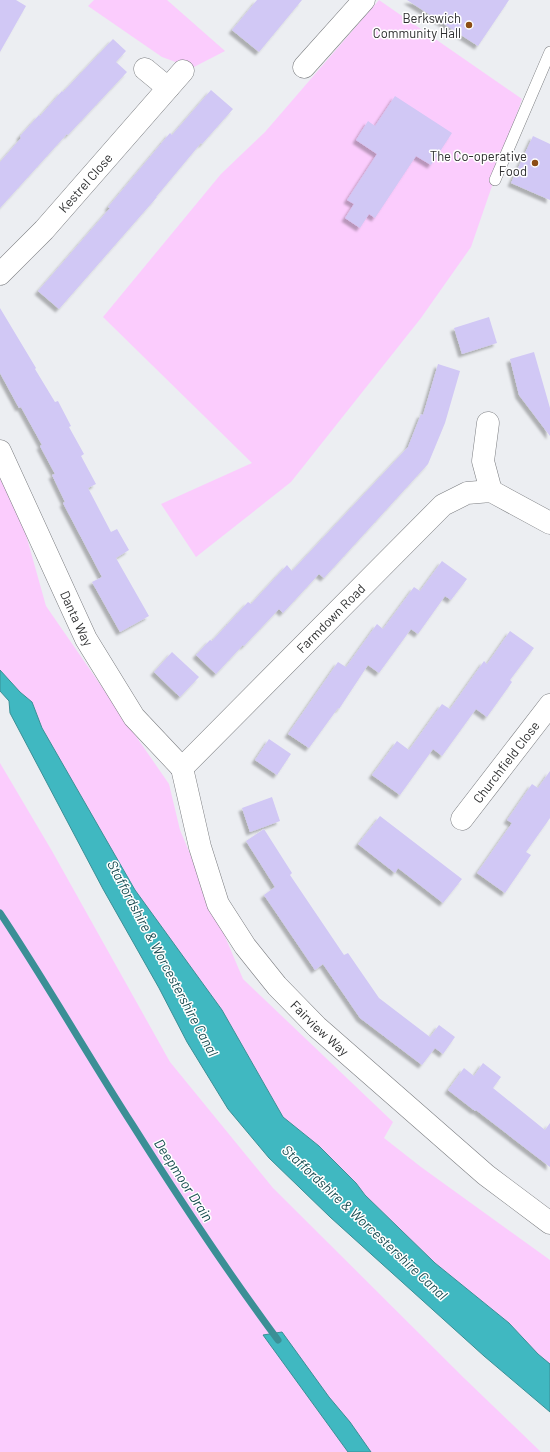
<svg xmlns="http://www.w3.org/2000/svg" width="550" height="1452" font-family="Barlow,sans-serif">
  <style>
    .green { fill: #fbccfd }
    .water { fill: #40b8c1; stroke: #3b8f96 }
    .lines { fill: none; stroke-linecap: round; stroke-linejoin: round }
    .stream { stroke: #3b8f96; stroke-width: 7 }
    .building { fill: #d1c8f5; filter: url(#shadow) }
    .lane-casing { stroke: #7b7d80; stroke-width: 12 }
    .street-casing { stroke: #7b7d80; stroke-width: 23 }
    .lane { stroke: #fff; stroke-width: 11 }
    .street { stroke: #fff; stroke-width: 22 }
    .poi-dot { fill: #8c4d13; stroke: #fff; stroke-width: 1.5 }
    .labels { text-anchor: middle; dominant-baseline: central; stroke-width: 3; stroke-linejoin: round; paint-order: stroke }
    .poi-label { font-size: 13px; fill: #2e2f30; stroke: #fff; text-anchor: end }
    .street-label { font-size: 13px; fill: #2e2f30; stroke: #fff }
    .water-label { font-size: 14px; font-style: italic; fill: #194d51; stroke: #fff }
  </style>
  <defs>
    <filter id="shadow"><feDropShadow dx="-3.5" dy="3.5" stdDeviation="1" flood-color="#0004"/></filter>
  </defs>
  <rect width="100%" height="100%" fill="#eceef2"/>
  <!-- green -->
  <g class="green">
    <polygon points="94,0 167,0 225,51 192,68 162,57 88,6"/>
    <polygon points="379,0 522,99 471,247 421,318 291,482 196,557 161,504 252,463 103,317 221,174 265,132"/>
    <polygon points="0,451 5,460 46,606 169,784 180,830 243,979 393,1122 384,1138 421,1167 550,1260 550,1364 538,1354 509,1323 435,1263 365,1195 356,1183 319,1146 283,1117 222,1010 135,890 42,728 32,702 20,692 0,670"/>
    <polygon points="0,763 52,851 170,1062 273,1188 464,1378 541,1452 0,1452"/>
  </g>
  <!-- water -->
  <g class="water">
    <polygon points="0,670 20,692 32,702 42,728 135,890 222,1010 283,1117 319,1146 356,1183 365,1195 435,1263 509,1323 538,1354 550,1364 550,1412 484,1356 330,1217 269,1158 228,1109 187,1042 159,988 103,889 10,713 9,701 0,691"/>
    <polygon points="282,1332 329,1397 350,1422 371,1452 348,1452 263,1335"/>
  </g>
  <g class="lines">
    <!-- stream -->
    <path class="stream" d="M0,913C46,982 87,1054 132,1124C178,1197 226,1270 278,1340"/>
  </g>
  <!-- building -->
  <g class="building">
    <polygon points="0,0 16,0 26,6 0,52"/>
    <polygon points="257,0 302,0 259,52 232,30"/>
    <polygon points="407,0 509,0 478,46"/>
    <polygon points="113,39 126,51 116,62 127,72 68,135 67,134 0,208 0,162 21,138 20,136 39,115 40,116 62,91 63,92"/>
    <polygon points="211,90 233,109 202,144 201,143 156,197 157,197 59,309 38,291 110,208 108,207 170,133 172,135"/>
    <polygon points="395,96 452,133 431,165 416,156 375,218 369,214 360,228 345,218 354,204 347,200 377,154 356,140 368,121 375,126"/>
    <polygon points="533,136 550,144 550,200 511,183"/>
    <polygon points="0,308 36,368 35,369 55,402 58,401 71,426 69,427 84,454 81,456 96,484 88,488 111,532 117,529 129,550 116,558 149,616 120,632 92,582 102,577 63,503 65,502 52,475 55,474 40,446 42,445 21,407 19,408 0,373"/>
    <polygon points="489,317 497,343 462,354 454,328"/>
    <polygon points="534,352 550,408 550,436 519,395 510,359"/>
    <polygon points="438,364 460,371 445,423 428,464 324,578 319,574 283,613 279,609 244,646 243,645 216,674 196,655 210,640 212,641 248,602 251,604 287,565 292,571 408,447 421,414 423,415"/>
    <polygon points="442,561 467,579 451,600 445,596 418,634 411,629 379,673 368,665 339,709 338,708 309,748 288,734 338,662 346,667 377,624 383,629 414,587 420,591"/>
    <polygon points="510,631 534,648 510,680 512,682 487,717 476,709 442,756 433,749 400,795 372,775 397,741 409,750 442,704 450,709 484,661 487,664"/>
    <polygon points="172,652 199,677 180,697 154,672"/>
    <polygon points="269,739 291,754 277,775 255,760"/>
    <polygon points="550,771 550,818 526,852 531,855 505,893 477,873 512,823 507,820 532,784 538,788"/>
    <polygon points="272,797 280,821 250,832 242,808"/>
    <polygon points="380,816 462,879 443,903 398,868 395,873 358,844"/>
    <polygon points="264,829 292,873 290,875 344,955 348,953 379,998 430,1037 439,1025 455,1037 443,1054 435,1048 422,1065 360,1018 323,964 315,970 264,895 275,887 246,841"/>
    <polygon points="483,1063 501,1077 493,1088 545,1130 550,1123 550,1167 476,1110 475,1111 448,1090 464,1068 474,1076"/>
  </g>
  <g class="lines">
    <!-- lane casing -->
    <g class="lane-casing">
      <polyline id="lane" points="495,180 550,52"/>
    </g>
    <!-- street casing -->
    <g class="street-casing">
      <g id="street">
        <polyline points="304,67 364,0"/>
        <polyline points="145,69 168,88"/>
        <path id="s1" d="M0,274L44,230L183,71"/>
        <polyline points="488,423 483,461 491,491"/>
        <path id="s2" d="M0,451L86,639L134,717L182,768"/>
        <path id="s3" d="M182,768L200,847L218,904L245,946L277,986L317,1027L486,1175L550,1223"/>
        <path id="s4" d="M182,768L443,505L467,493L491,491L550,523"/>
        <path id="s5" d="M462,819L550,705"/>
      </g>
    </g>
    <!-- lane -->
    <use href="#lane" class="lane"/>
    <!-- street -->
    <use href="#street" class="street"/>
  </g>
  <!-- markers -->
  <g class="poi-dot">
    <circle cx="469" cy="25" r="4"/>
    <circle cx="535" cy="163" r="4"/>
  </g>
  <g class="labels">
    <!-- poi labels -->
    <g class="poi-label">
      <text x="461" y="18">Berkswich<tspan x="461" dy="15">Community Hall</tspan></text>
      <text x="527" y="156">The Co-operative<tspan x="527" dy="15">Food</tspan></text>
    </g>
    <!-- street labels -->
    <g class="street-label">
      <text stroke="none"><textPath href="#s1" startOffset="125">Kestrel Close</textPath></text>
      <text stroke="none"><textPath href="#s2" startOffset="184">Danta Way</textPath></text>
      <text stroke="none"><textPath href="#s4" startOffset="211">Farmdown Road</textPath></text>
      <text stroke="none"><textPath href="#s5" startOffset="72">Churchfield Close</textPath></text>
      <text stroke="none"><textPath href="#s3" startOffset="302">Fairview Way</textPath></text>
    </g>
    <!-- water labels -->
    <g class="water-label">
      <text transform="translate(163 958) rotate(62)">Staffordshire &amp; Worcestershire Canal</text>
      <text transform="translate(184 1180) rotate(57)">Deepmoor Drain</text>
      <text transform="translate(365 1222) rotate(43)">Staffordshire &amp; Worcestershire Canal</text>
    </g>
  </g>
</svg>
